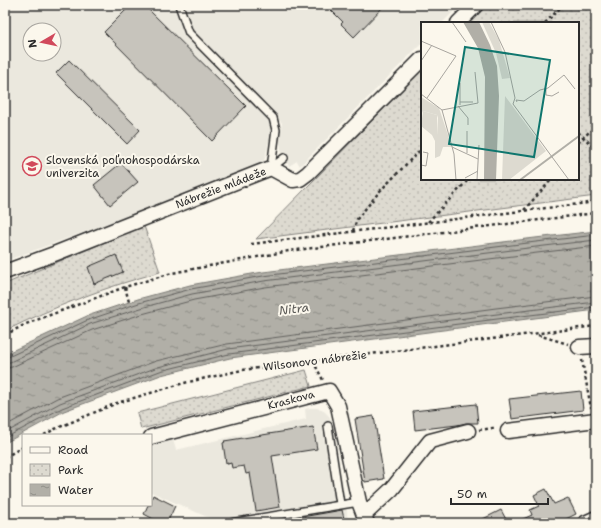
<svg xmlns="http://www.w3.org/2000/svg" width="601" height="528" font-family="'Shantell Sans',sans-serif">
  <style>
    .built { fill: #ebe8de; fill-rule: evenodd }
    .park { fill: url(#park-dots); stroke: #84827e }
    .water { fill: url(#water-ripples); stroke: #7b7a75 }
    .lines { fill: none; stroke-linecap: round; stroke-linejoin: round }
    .shore { stroke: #61605d; stroke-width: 1 }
    .building { fill: #c7c4bc; stroke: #2b2b2b }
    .service-casing { stroke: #2b2b2b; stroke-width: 10 }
    .minor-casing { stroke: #2b2b2b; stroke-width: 17 }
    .path { stroke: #2b2b2b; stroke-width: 2.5; stroke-dasharray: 3 3; stroke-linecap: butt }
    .service { stroke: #fbf7ec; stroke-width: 7 }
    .minor { stroke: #fbf7ec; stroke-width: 14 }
    .labels { text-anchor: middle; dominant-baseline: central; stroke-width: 4; stroke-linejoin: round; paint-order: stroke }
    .poi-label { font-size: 11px; fill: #2b2b2b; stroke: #fbf7ec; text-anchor: start }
    .street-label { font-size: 11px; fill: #2b2b2b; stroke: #fbf7ec }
    .water-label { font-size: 12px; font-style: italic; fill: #5a5956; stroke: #fbf7ec }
    .inset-river { fill: none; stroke: #b1afa7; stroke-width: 2 }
    .inset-road { fill: none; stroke: #a8a59f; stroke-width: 1 }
    .view { fill: #0f766e; fill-opacity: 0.15; stroke: #0f766e; stroke-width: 2 }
    .inset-edge { fill: none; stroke: #2b2b2b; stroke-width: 2 }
  </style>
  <defs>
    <pattern id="park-dots" width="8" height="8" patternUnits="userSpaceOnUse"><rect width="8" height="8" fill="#dddad0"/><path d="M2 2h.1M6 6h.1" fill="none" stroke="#bebbb3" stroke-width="1.8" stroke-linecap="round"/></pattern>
    <pattern id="water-ripples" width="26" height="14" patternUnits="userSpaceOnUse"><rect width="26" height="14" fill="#b1afa7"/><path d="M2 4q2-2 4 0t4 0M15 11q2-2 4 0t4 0" fill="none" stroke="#908f88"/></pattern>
  </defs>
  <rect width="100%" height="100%" fill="#fbf7ec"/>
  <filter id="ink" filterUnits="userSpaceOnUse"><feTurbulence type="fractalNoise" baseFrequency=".025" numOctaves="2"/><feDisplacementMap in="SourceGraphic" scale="8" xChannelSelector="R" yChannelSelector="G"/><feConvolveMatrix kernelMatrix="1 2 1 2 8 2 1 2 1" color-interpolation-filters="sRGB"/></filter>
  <g filter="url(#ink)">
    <!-- built -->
    <g class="built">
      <path d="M5,5H460L442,23H422V43L300,166L297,161L289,166L282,154L279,138L282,123L193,31L188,35L268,120L272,129L265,158L262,164L150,208L5,261ZM30,30H54V54H30Z"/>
      <polygon points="310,408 316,408 322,409 328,415 331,419 346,504 348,523 216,523 216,521 151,492 151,446 173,440 176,450 306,419 305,409"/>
    </g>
    <!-- park -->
    <g class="park">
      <polygon points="487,5 596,5 596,196 256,239 422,70 422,179 578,179 578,23 469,23"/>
      <path d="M144,226L160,272C106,287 55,306 5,331V284Z"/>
      <polygon points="306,370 311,386 141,429 137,413"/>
    </g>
    <!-- water -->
    <polygon class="water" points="596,231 596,310 230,358 161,375 64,411 5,443 5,354 87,316 138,299 190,285 263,272 535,238"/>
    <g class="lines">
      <!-- shore -->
      <g class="shore">
        <polyline points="5,357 8,357 88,320 139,303 191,289 263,276 536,242 596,235"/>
        <polyline points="5,362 10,362 90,324 141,308 192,294 264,281 536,247 596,240"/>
        <polyline points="5,368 12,367 92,330 142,314 194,300 265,287 537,253 596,246"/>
        <polyline points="5,426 57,398 156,361 227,344 496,308 596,296"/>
        <polyline points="5,433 60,403 158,367 228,349 497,314 596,302"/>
        <polyline points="5,438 62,408 160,371 229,354 497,319 596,307"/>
      </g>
    </g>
    <!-- building -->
    <g class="building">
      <polygon points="131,5 144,5 246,106 212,141 104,32"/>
      <polygon points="326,5 385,5 354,37 341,24 343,22"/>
      <polygon points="69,60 140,130 127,144 56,73"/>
      <polygon points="121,163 138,182 110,205 94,185"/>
      <polygon points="116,255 123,272 94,284 88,267"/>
      <polygon points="581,391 583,410 512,419 509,399"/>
      <polygon points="476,404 478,423 466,423 457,425 415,430 413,411"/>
      <polygon points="374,416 384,479 365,482 355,419"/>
      <polygon points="313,427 317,449 272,456 280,507 256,511 250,473 246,474 244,466 232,468 231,463 228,464 228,462 226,463 223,443 225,442 224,441"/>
      <polygon points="546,489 554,504 568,498 576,514 558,523 514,523 532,515 530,510 539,506 534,495"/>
      <polygon points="153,495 175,506 167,523 161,523 144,514 148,505 151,505 151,500"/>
      <polygon points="342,510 345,523 302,523 302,517"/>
      <polygon points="501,510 508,523 475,523"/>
    </g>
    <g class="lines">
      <!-- service casing -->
      <g class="service-casing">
        <g id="service">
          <polyline points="179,5 189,33 273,118 276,130 271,168 284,158"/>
          <polyline points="328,426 340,504"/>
          <polyline points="230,523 359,502"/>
        </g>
      </g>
      <!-- minor casing -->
      <g class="minor-casing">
        <g id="minor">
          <polyline points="458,23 476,5"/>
          <polyline points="5,272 54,254 258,173 271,168 293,180 300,179 308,173 422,59"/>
          <polyline points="579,347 596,346"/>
          <polyline points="508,431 596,420"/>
          <polyline points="151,437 329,391 338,406 359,502 367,523"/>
          <polyline points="364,515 392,489 430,441 468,431"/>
          <polyline points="585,523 596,518"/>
        </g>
      </g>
      <!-- path -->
      <g class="path">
        <polyline points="545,23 563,5"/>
        <polyline points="578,132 596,149"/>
        <polyline points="578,143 596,125"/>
        <polyline points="524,210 552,179"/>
        <polyline points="428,222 469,179"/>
        <polyline points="353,231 357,219 380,191 422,148"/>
        <polyline points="251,244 596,202"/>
        <polyline points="125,287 129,302"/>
        <polyline points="5,335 26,324 125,287 172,273 289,251 596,213"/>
        <polyline points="538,335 568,344"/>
        <polyline points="582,360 591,408"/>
        <polyline points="313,361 323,380"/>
        <polyline points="479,430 493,428 496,428"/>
        <polyline points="44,435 55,429 117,403 184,383 242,370 596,326"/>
        <polyline points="5,457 23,447"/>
      </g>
      <!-- service -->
      <use href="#service" class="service"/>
      <!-- minor -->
      <use href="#minor" class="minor"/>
    </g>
  </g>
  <!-- icons -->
  <defs>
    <g id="university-ring" transform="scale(1)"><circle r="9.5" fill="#fbf7ec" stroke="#d1495b" stroke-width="1.5"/><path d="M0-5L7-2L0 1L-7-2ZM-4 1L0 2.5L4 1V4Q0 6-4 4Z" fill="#d1495b"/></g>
  </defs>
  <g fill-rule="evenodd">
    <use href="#university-ring" x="32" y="166"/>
  </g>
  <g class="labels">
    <!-- poi labels -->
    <g class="poi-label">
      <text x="46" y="160">Slovenská poľnohospodárska<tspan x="46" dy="13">univerzita</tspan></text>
    </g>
    <!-- street labels -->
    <g class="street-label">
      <text transform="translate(221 188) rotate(-21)">Nábrežie mládeže</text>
      <text transform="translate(315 361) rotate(-7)">Wilsonovo nábrežie</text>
      <text transform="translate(291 400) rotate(-15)">Kraskova</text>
    </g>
    <!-- water labels -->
    <g class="water-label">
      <text transform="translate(294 309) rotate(-7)">Nitra</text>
    </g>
  </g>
  <!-- overview -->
  <g transform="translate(421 22)">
    <rect width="158" height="158" fill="#fbf7ec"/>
    <path d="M2,89L16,93V113H11L0,104Z" fill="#dddad0"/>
    <path d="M0,75L18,86L31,125H22L19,134L14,136V119L11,113H16L17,96L16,93L2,89L0,93Z" fill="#dddad0"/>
    <path d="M61,0H68L78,18L89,56L81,57L75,31ZM84,74L125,129L88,158H81Z" fill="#dddad0"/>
    <path d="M42,0H58L69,23L76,44L78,74L75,158H63L64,55L57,26Z" fill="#b1afa7"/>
    <path class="inset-river" d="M99,158L158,114"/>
    <path class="inset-road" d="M31,0L45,20M70,0L84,30L94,76L92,82L148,158M0,19L35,34L6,76M0,39L11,23M39,61V83M125,67V73L131,74L138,70M0,72L21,88L33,132L35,158M39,80H52M96,80L95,78L103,79L119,68L127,66L143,53L154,67M37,84L47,96V103M21,88L57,81L54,50M31,125L57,137M46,131V109M0,143L5,144L7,131L2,130M44,156L57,149M56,158L58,123"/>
    <path class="view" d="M44,25L129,38L113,135L28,122Z"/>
    <rect width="158" height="158" class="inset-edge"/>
  </g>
  <!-- margin -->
  <rect width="601" height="528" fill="none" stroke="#fbf7ec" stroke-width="20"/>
  <rect x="10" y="10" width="581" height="508" fill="none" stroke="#2b2b2b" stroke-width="1.5" filter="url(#ink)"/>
  <!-- legend -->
  <rect x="22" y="434" width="130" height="72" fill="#fbf7ec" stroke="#a8a59f"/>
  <rect x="30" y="447" width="20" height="6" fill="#fbf7ec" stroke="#a8a59f"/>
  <text x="58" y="454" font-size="12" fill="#2b2b2b">Road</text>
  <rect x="30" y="464" width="20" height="12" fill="url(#park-dots)" stroke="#a8a59f"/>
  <text x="58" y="474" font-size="12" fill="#2b2b2b">Park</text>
  <rect x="30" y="484" width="20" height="12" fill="url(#water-ripples)" stroke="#a8a59f"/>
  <text x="58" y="494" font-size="12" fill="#2b2b2b">Water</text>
  <!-- north arrow -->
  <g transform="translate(42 42) rotate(261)"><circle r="19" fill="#fbf7ec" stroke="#a8a59f"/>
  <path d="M0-3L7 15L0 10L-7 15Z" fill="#d1495b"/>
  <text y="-6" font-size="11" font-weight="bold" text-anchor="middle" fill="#2b2b2b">N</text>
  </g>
  <!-- scale -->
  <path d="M451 498v6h97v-6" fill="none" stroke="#2b2b2b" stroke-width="2"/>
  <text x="457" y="498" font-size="12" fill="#2b2b2b" stroke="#fbf7ec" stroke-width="3" paint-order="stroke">50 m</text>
</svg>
